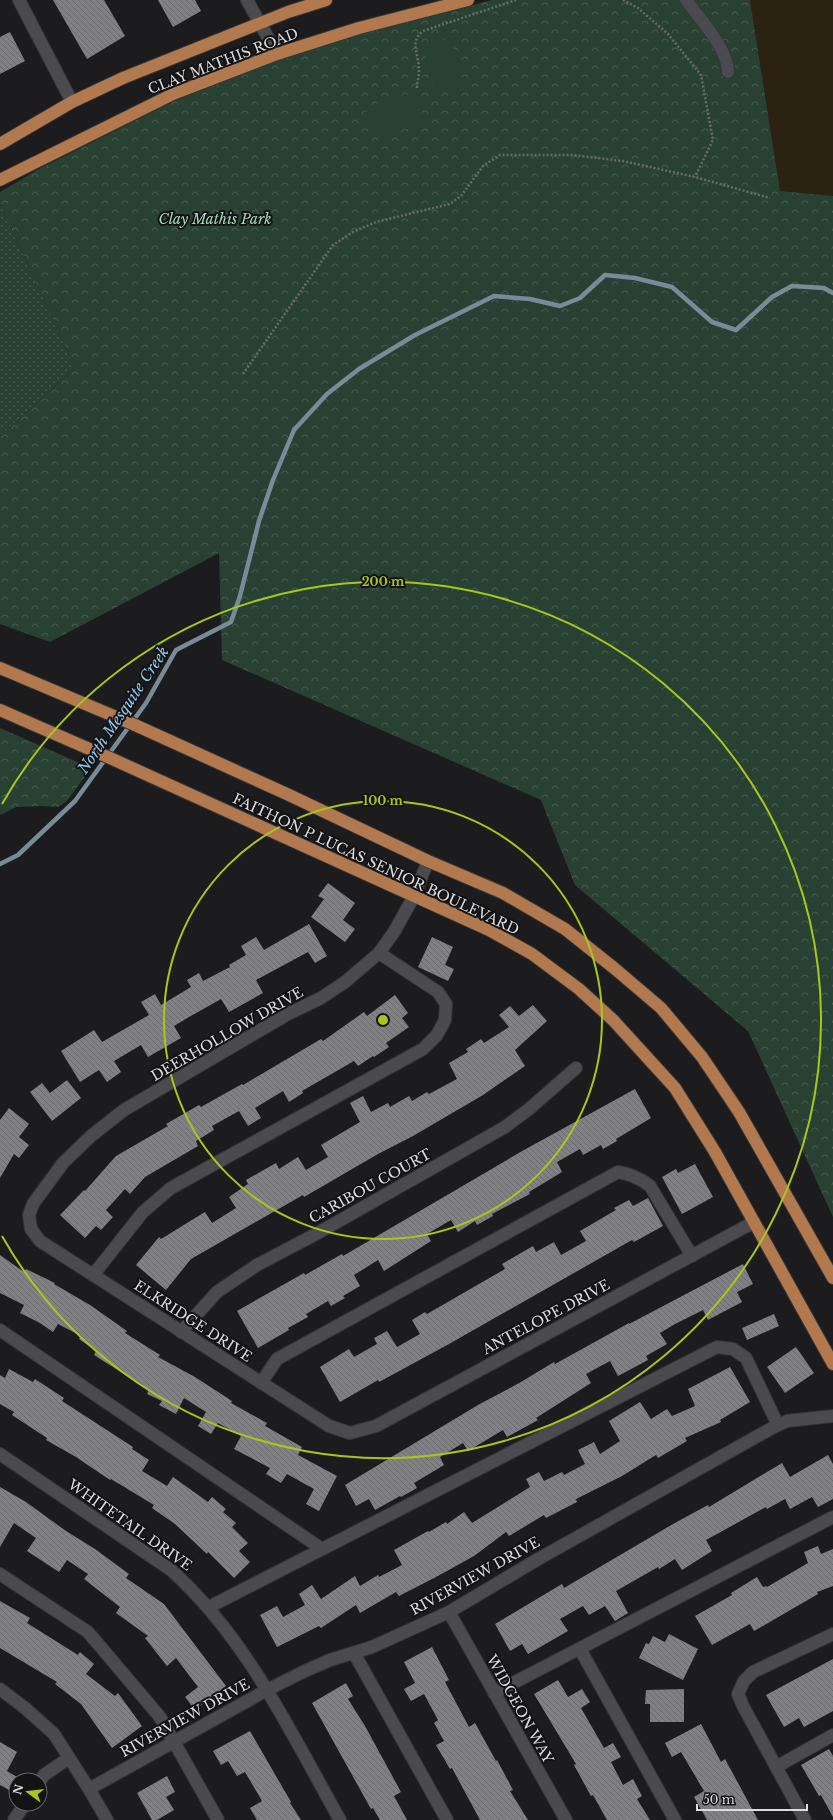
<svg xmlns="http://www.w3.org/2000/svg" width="833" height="1820" font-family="'Libre Baskerville',serif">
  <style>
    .education { fill: #2b2212 }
    .grass { fill: url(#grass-dots) }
    .forest { fill: url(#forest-crowns) }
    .pitch { fill: #294133 }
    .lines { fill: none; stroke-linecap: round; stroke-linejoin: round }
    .stream { stroke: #768c98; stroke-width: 4.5 }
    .building { fill: url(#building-back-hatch) }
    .minor-casing { stroke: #353638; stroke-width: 14 }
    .major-casing { stroke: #353638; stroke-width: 14 }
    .path { stroke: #6a6a6d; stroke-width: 2.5; stroke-dasharray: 2 2; stroke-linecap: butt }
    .minor { stroke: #4b4b4f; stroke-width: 12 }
    .major { stroke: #b2794f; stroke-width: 12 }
    .ring { fill: none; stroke: #a8c71c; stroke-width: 2 }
    .labels { text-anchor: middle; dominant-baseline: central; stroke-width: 4; stroke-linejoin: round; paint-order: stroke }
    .street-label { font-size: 14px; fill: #dbdcde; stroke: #131316 }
    .park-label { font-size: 14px; font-style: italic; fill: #a2dcbb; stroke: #131316 }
    .water-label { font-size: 15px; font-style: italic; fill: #8ec8e8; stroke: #131316 }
    .centre { fill: #a8c71c; stroke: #131316; stroke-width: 2 }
    .ring-label { font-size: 12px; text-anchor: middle; font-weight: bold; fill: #a8c71c; stroke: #131316; stroke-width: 4; stroke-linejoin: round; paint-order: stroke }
  </style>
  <defs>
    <pattern id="grass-dots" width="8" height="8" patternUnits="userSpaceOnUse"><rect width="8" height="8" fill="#294133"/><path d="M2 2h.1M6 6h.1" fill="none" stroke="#475c50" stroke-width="1.8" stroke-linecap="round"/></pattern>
    <pattern id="forest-crowns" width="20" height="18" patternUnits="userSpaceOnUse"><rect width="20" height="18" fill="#294133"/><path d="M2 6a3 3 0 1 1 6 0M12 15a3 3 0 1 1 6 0" fill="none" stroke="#475c50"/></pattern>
    <pattern id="building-back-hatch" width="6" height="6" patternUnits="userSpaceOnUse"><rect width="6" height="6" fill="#818185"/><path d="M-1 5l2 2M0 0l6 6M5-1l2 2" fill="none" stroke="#6b6b6e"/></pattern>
  </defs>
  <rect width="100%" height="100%" fill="#1c1c1f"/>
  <!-- education -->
  <polygon class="education" points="750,0 833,0 833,196 780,191"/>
  <!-- grass -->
  <polygon class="grass" points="0,204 75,368 0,436"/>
  <!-- forest -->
  <g class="forest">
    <polygon points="492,0 750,0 780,191 833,196 833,1217 748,1031 575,885 541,800 222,660 219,553 50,642 0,624 0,436 75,368 0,204 0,192 37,170 172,102 267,63 348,37"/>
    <polygon points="0,728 91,768 67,801 58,807 41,806 16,807 0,815"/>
  </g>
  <!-- pitch -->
  <g class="pitch">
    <polygon points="452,38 463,87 434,93 423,44"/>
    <polygon points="417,92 425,123 374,137 365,107"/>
  </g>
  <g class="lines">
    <!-- stream -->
    <polyline class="stream" points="0,864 18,855 75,801 146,703 176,650 231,622 240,596 259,521 273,480 294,430 327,394 359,369 415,335 494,296 530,299 560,306 580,298 605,275 635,278 672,287 712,322 736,330 772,297 792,286 824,288 833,293"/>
  </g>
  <!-- building -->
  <g class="building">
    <polygon points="53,0 104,0 125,36 87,59"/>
    <polygon points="158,0 195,0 201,11 173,27"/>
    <polygon points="10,32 25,61 0,74 0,37"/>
    <polygon points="328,883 355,903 343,920 355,929 345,942 311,917 324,899 318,896"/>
    <polygon points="309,924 327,956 315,963 308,952 256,980 263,993 229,1012 221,999 189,1017 174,1026 181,1038 148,1057 141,1045 114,1061 121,1072 107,1082 99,1070 80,1082 61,1051 94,1030 102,1042 149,1015 141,1002 155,994 161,1005 191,987 187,980 199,973 203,981 230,967 229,965 246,955 241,946 256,937 264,950"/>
    <polygon points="432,937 453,947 445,965 454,969 448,981 418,967"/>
    <polygon points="395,995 408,1013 402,1018 409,1027 386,1043 389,1047 374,1057 373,1056 358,1066 354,1061 302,1091 303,1093 289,1102 283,1091 255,1108 261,1118 248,1126 239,1111 212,1126 214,1130 196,1141 198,1146 145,1177 130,1194 125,1189 106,1210 113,1217 101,1230 96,1226 85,1238 60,1215 84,1190 85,1191 116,1156 168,1126 166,1124 199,1105 201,1107 242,1084 243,1085 321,1039 323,1041 364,1012 367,1016"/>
    <polygon points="533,1005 547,1021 515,1050 525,1066 483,1095 413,1136 378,1154 304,1197 303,1195 191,1259 166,1290 136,1265 159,1237 161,1239 205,1212 212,1223 236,1208 229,1197 248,1184 246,1180 276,1163 279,1169 298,1157 306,1170 328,1157 321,1145 360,1122 350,1103 363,1096 371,1112 388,1103 390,1107 409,1096 412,1101 427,1092 429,1094 457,1079 449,1063 468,1052 466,1049 481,1039 484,1043 509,1027 499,1015 510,1006 519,1016"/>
    <polygon points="67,1080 81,1098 52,1121 30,1092 42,1083 50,1093"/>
    <polygon points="635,1089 651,1118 616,1139 617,1141 603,1149 601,1145 583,1155 580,1149 557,1162 562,1172 529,1192 530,1194 492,1214 493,1216 477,1225 475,1221 458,1232 451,1220 427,1234 431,1241 384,1271 378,1260 354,1275 360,1286 343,1296 345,1298 331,1306 328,1301 306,1314 308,1317 288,1328 289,1330 258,1348 237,1311 304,1273 305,1275 342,1254 343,1256 524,1150"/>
    <polygon points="9,1108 29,1124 19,1137 29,1145 19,1158 14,1154 0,1178 0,1120"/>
    <polygon points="695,1164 713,1197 682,1214 662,1177 676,1169 678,1173"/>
    <polygon points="648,1198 663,1226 634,1242 632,1240 449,1344 379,1382 378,1380 340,1402 320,1367 349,1349 354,1357 377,1344 374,1338 387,1331 397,1347 420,1334 412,1320 425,1312 427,1314 505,1269 502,1264 533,1246 536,1252 554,1242 561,1255 586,1241 580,1231 616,1210 614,1208 629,1200 633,1206"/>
    <polygon points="0,1255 24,1272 26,1269 55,1283 54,1284 90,1305 127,1331 125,1333 160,1355 158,1357 195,1377 232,1401 231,1403 267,1423 265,1426 302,1447 298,1455 337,1476 319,1511 306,1504 314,1489 287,1474 281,1483 266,1474 270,1468 234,1449 241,1436 218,1423 211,1434 198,1426 206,1412 184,1398 176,1414 159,1405 162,1401 147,1394 149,1390 94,1355 96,1351 79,1339 81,1336 58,1324 53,1332 40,1323 20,1313 24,1305 0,1293"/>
    <polygon points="743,1264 753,1284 737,1292 742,1302 708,1320 703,1310 675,1324 660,1333 667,1344 646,1356 648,1360 618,1376 610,1361 586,1374 591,1383 536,1418 538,1420 507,1437 503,1430 468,1451 463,1443 440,1457 444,1465 414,1483 417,1488 401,1497 400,1496 375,1510 369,1499 356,1506 345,1485 478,1405 521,1382 554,1362 555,1364 629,1323 629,1324"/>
    <polygon points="774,1314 779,1326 747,1340 742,1328"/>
    <polygon points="796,1347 814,1373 785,1393 767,1367"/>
    <polygon points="730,1367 750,1402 720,1420 721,1422 685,1438 687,1441 658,1458 656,1455 622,1476 576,1499 577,1502 546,1518 544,1515 509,1536 506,1532 474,1556 436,1577 399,1596 396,1592 360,1613 356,1605 321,1628 319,1626 277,1647 260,1615 277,1606 283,1617 305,1605 299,1594 312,1585 321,1599 355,1576 360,1586 378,1575 379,1577 402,1565 394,1550 428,1531 429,1532 446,1522 447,1524 464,1512 472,1523 530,1487 526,1479 539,1472 544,1481 562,1472 564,1475 585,1464 578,1450 594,1442 600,1454 620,1441 609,1421 640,1402 651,1419 667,1409 672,1416 695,1406 688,1389"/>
    <polygon points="9,1369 33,1382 35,1379 64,1398 62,1401 133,1447 132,1449 149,1460 142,1471 167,1486 173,1477 208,1502 212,1497 226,1509 223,1512 236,1523 232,1527 248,1543 239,1551 250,1562 234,1578 208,1552 207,1554 175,1524 152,1508 154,1505 111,1479 110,1480 76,1457 46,1440 47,1438 12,1415 14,1412 0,1404 0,1375 5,1378"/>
    <polygon points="828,1455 833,1464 833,1499 818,1507 812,1497 790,1509 785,1499 767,1509 766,1507 706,1540 712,1551 682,1570 675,1559 659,1569 658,1567 616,1591 628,1613 615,1621 605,1606 589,1615 583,1606 560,1619 568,1631 528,1654 522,1644 510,1651 495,1624 562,1584 564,1588 673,1524 708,1505 709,1507 782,1463 790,1477"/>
    <polygon points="0,1487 26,1502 66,1531 95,1549 129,1574 126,1578 164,1604 226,1686 195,1710 185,1697 198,1687 176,1658 167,1666 145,1638 148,1636 116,1613 120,1607 84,1579 88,1574 67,1560 59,1572 27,1551 36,1538 14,1523 0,1547"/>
    <polygon points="818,1546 821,1554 833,1549 833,1586 817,1592 818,1594 754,1631 750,1624 712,1645 695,1616 732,1595 731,1593 757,1577 763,1587 766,1586 767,1587 808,1563 804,1552"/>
    <polygon points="0,1601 30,1618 27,1623 78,1655 80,1652 94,1664 86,1674 115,1696 118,1693 142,1726 112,1748 81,1704 55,1684 57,1682 0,1648"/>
    <polygon points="669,1634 698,1649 683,1680 639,1658 646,1643 649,1644 653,1636 665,1642"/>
    <polygon points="432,1647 449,1680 445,1682 469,1727 475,1723 496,1761 497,1760 513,1790 510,1791 528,1820 480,1820 452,1768 450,1769 436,1745 444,1741 434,1723 438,1720 424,1694 411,1701 404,1689 415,1683 404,1662"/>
    <polygon points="833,1659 833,1711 804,1727 799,1718 784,1727 766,1695"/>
    <polygon points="558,1680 568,1697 582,1689 590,1702 581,1708 604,1748 613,1743 621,1757 611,1762 623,1785 633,1779 642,1796 637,1799 650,1820 607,1820 593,1795 591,1796 574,1765 576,1764 534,1694"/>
    <polygon points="346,1683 353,1696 348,1699 365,1726 401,1792 394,1796 407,1820 380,1820 373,1808 371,1809 312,1703"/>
    <polygon points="684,1689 684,1722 650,1722 650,1704 645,1704 646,1690"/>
    <polygon points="701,1724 721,1762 725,1759 758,1820 707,1820 702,1811 694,1797 704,1791 681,1752 672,1757 665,1743"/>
    <polygon points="250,1731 291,1802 290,1803 301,1820 257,1820 250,1808 262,1801 245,1772 237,1776 228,1761 221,1765 213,1751"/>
    <polygon points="0,1742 17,1752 7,1771 17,1777 9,1790 0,1785"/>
    <polygon points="829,1749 833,1756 833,1817 821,1795 819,1796 801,1765"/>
    <polygon points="167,1776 175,1792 166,1797 174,1810 157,1820 152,1820 137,1793"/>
  </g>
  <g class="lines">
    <!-- minor casing -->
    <g class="minor-casing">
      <g id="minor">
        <polyline points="19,0 72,102"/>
        <polyline points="247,0 277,54"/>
        <path d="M686,0C700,19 728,49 728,72"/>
        <polyline points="428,861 414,896 394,932 379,953 345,982 321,998 288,1014 124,1110 91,1136 63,1163 33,1204 29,1215 31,1229 40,1241 329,1426 350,1433 376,1426 754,1222"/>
        <polyline points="93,1275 143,1212 171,1188 423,1049 437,1035 445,1020 446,1004 438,992 379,953"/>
        <polyline points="0,1330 322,1549"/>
        <polyline points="181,1332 217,1292 257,1265 316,1234 505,1127 529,1109 576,1068"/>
        <path d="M261,1383L277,1359L618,1172C631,1174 640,1178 650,1186L692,1256"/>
        <path d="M0,1454L171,1570C247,1638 291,1733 340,1820"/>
        <polyline points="0,1574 88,1632 160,1717 218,1820"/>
        <polyline points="209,1607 717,1347 733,1349 746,1358 778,1425"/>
        <polyline points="449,1612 566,1820"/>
        <polyline points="580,1649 675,1820"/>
        <polyline points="354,1653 447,1820"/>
        <polyline points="0,1689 25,1708 54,1734 89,1789 107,1820"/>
        <polyline points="494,1693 833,1517"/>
        <polyline points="776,1767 833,1735"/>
        <polyline points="40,1781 44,1775 69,1758"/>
        <polyline points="89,1789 267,1690 305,1671 330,1660 372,1647 449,1612 540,1558 772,1428 787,1421 833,1416"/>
        <polyline points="14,1820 25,1804"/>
        <polyline points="805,1820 743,1706 738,1694 744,1681 753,1672 833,1634"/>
      </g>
    </g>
    <!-- major casing -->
    <g class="major-casing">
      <g id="major">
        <polyline points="0,144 72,102 123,78 288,12 326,0"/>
        <polyline points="0,180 173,94 277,54 359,28 468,0"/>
        <polyline points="0,668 135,725 289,795 428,861 503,893 565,929 614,968 661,1008 702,1057 739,1112 833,1278"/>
        <polyline points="0,710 110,758 489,930 532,954 579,989 613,1020 675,1088 715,1152 833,1364"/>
      </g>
    </g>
    <!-- path -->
    <g class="path">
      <polyline points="623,0 638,8 668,34 701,75 713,140 695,177"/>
      <path d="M417,88C417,82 419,77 419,71C420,56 408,43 423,31L516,0"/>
      <polyline points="243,374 333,245 353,232 376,222 450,204 461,196 483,166 500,155 572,155 623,161 695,177 770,198"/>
    </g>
    <!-- minor -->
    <use href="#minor" class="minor"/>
    <!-- major -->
    <use href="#major" class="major"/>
  </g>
  <!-- distance rings -->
  <g class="ring">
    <circle cx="383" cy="1020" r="219"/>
    <path d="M2 804A438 438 0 1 1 2 1236"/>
  </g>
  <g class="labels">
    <!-- street labels -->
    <g class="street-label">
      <text transform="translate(223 61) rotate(-21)">CLAY MATHIS ROAD</text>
      <text transform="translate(376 864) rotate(25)">FAITHON P LUCAS SENIOR BOULEVARD</text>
      <text transform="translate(227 1034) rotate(-30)">DEERHOLLOW DRIVE</text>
      <text transform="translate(370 1186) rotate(-29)">CARIBOU COURT</text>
      <text transform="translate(546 1317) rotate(-28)">ANTELOPE DRIVE</text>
      <text transform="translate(193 1321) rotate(33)">ELKRIDGE DRIVE</text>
      <text transform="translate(130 1525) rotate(35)">WHITETAIL DRIVE</text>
      <text transform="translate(475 1576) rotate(-29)">RIVERVIEW DRIVE</text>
      <text transform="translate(520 1709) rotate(61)">WIDGEON WAY</text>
      <text transform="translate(185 1718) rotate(-29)">RIVERVIEW DRIVE</text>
    </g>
    <!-- park labels -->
    <g class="park-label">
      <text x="215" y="219">Clay Mathis Park</text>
    </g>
    <!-- water labels -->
    <g class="water-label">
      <text transform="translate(123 710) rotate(-56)">North Mesquite Creek</text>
    </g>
  </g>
  <circle cx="383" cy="1020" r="6" class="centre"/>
  <g class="ring-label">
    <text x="383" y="586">200 m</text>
    <text x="383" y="805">100 m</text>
  </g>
  <!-- north arrow -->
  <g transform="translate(28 1792) rotate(285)"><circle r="19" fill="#131316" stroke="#636366"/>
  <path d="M0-3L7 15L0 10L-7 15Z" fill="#a8c71c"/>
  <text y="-6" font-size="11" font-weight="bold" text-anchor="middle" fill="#dbdcde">N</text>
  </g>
  <!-- scale -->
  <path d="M697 1804v6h110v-6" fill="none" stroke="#dbdcde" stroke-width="2"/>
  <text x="703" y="1804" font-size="12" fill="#dbdcde" stroke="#131316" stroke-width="3" paint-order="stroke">50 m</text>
</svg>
